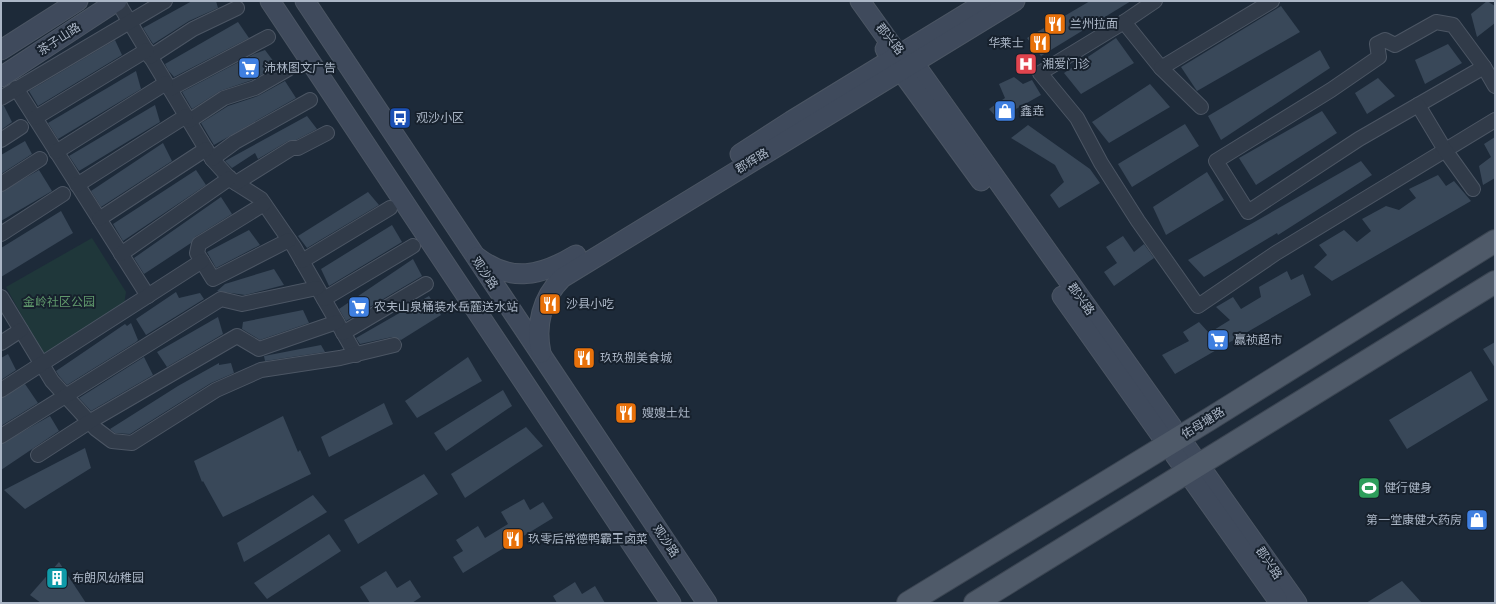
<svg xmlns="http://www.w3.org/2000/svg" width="1496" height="604" font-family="'Alegreya Sans','Noto Sans SC',sans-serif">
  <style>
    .green { fill: #1f373a }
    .building { fill: #394859 }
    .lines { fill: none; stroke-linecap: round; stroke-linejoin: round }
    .minor-casing { stroke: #4c5664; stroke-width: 16 }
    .secondary-casing { stroke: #4c5664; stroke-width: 21 }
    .primary-casing { stroke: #3b4552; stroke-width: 24 }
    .minor { stroke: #313b49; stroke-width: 14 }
    .secondary { stroke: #3f4a5c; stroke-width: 19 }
    .primary { stroke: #4f5a69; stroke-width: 22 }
    .labels { text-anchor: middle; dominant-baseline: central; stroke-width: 4; stroke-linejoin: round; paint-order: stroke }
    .poi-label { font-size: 12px; fill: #abb6c6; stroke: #17212d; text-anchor: start }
    .street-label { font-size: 12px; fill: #abb6c6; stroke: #17212d }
    .park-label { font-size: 12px; fill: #60996c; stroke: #17212d }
  </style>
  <rect width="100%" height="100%" fill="#1d2a39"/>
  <!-- green -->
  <polygon class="green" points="92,238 126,292 124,305 44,356 6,287"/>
  <!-- building -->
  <g class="building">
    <polygon points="192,1 216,1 218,8 189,21 153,44 143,28"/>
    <polygon points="1090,1 1131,1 1041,56 1027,38"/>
    <polygon points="1487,1 1495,6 1495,23 1477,37 1471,14"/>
    <polygon points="1281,6 1300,32 1197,91 1181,67"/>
    <polygon points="238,22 249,38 174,77 168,70 165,64"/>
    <polygon points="1116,38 1134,63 1081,94 1064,73"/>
    <polygon points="115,40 122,55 38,106 29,91"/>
    <polygon points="1448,44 1462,63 1425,84 1415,60"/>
    <polygon points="265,50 277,66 252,80 220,91 192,109 182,92 254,54"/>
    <polygon points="1320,50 1330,68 1221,140 1208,116"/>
    <polygon points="136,71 141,89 58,139 48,123"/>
    <polygon points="1014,77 1023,84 1032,80 1041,95 998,119 989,109 1005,98 999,84"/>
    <polygon points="1378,78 1395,96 1367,114 1355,93"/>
    <polygon points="285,81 296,98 214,145 201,123 228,106 258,96"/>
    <polygon points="1150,84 1170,107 1109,143 1092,122"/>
    <polygon points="155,105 160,122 79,171 69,156"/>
    <polygon points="1,106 4,106 12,122 1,130"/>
    <polygon points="1322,111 1337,133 1256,185 1239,158"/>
    <polygon points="307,116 317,129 296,140 288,141 258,159 255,153 232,168 225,161"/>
    <polygon points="1185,124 1199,146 1132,187 1118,164"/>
    <polygon points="1028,125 1090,169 1100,183 1059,208 1050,195 1064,182 1055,165 1011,138"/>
    <polygon points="1495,137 1495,178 1483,185 1479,166 1491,157 1484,144"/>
    <polygon points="25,141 32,154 1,174 1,155"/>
    <polygon points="163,143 172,161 101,207 91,191"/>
    <polygon points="1361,161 1372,175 1278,235 1277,233 1204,277 1188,260"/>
    <polygon points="39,170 52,191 1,221 1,192"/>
    <polygon points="196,170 206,185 123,241 113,224"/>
    <polygon points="1207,172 1224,200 1166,235 1153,207"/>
    <polygon points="1438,175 1446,186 1454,181 1471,201 1332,281 1314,267 1327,255 1319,245 1344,230 1357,242 1371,231 1362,219 1386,206 1399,210 1416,198 1409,189"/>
    <polygon points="368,192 379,205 307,248 298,236"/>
    <polygon points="221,197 232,214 195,237 191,243 144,274 134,258"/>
    <polygon points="61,211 73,233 1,277 1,248"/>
    <polygon points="392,225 402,242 329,286 321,269"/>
    <polygon points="249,230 260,245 216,268 207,252"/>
    <polygon points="1123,236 1134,252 1144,244 1154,258 1114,286 1104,272 1117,263 1106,247"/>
    <polygon points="413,259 422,276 346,321 339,309"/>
    <polygon points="274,269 284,285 245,295 217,291 225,284"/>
    <polygon points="1287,271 1291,280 1303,274 1311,295 1175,374 1162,355 1189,341 1183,332 1199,322 1209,333 1230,320 1216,307 1233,297 1241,309 1261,297 1259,287"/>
    <polygon points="176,292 179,298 200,293 204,299 146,335 136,319"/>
    <polygon points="429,296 441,315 401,340 392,337 360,344 356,338"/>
    <polygon points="303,310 309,323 260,340 242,329 243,322"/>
    <polygon points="218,317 223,334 167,367 157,352"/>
    <polygon points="131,323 138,340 136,342 67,385 59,376 56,371 125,324 127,326"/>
    <polygon points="1495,342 1495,368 1483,349"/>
    <polygon points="321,345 325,352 265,361 264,356"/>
    <polygon points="8,354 16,370 1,380 1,358"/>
    <polygon points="144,357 153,375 91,411 79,398"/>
    <polygon points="468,357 482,381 417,418 405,401"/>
    <polygon points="219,363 219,365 231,363 234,373 211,383 130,434 115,433 110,429 178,386"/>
    <polygon points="1471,371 1488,400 1407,449 1389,420"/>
    <polygon points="25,384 38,403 1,426 1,398"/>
    <polygon points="503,390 512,406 446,451 434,433"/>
    <polygon points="384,403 393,424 329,457 321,437"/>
    <polygon points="50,416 59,431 1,470 1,444"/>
    <polygon points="283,416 298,452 300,450 311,474 223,517 203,481 202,482 194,461"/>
    <polygon points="526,427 543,446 465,498 451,474"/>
    <polygon points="85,448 91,468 25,509 4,490"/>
    <polygon points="424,474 438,494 358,544 344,520"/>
    <polygon points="313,495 327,512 244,562 237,543"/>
    <polygon points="524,499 530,510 543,502 553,518 463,573 453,557 463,551 456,540 478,526 485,538 508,524 501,512"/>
    <polygon points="329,534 341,551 267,599 254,583"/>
    <polygon points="59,562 86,603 41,603 30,595"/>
    <polygon points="386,571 397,588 410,580 421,597 412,603 370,603 360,587"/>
    <polygon points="1402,581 1422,603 1366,603"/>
    <polygon points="575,582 582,594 595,586 605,603 557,603 553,596"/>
  </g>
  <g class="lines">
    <!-- minor casing -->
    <g class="minor-casing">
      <g id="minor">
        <polyline points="117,1 212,159 231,180 261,199 294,247 356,355"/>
        <polyline points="1155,1 1124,22 1040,73 1077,118 1101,163 1138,221 1198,306 1276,253 1495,120"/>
        <polyline points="1124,22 1161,68"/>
        <polyline points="150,57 193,29 237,8"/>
        <polyline points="16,88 148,296"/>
        <polyline points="170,89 268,37"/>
        <polyline points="1,98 165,1"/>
        <polyline points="1418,105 1484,67"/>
        <polyline points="1201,107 1161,68 1272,1"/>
        <polyline points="35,118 147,50"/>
        <polyline points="189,121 224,98 255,88 288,69"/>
        <polyline points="1,140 21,127"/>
        <polyline points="56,152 166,83"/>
        <polyline points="212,159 235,142 310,100"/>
        <polyline points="236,183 292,148 298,148 327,133"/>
        <polyline points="1,184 40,159"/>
        <polyline points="77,185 186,116"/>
        <polyline points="1473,189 1445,150 1418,105 1359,139 1248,212 1216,161 1331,90 1379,57 1377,44 1385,40 1395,45 1436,22 1453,25 1484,67 1495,86"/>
        <polyline points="264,204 199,244 197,253 213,279 289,240"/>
        <polyline points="99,219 206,149"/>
        <polyline points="1,234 63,194"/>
        <polyline points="121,254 230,178"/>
        <polyline points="302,261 390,208"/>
        <polyline points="1,297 52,381 96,429 112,441 132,443 216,390 261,370 340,358 394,345"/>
        <polyline points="324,299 413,246"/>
        <polyline points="343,333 426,284"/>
        <polyline points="1,343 21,330"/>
        <polyline points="1,390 202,261"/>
        <polyline points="1,436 221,299 242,304 317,288"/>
        <polyline points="38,455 89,422 237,336 259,349 337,322"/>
      </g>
    </g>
    <!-- secondary casing -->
    <g class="secondary-casing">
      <g id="secondary">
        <polyline points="270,1 671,603"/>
        <polyline points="305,1 707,603"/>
        <polyline points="860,1 898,54 914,63 1297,603"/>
        <polyline points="885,49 981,181"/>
        <polyline points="1,50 78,1"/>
        <polyline points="1,77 117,1"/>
        <polyline points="740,154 791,121 987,1"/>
        <path d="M477,257C511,283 541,276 576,255"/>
        <polyline points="1062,296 1277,599"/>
        <path d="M541,353C535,325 542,298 562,278L1015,1"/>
      </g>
    </g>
    <!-- primary casing -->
    <g class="primary-casing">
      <g id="primary">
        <polyline points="908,603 1208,420 1495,241"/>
        <polyline points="975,603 1495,282"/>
      </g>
    </g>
    <!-- minor -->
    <use href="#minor" class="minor"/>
    <!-- secondary -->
    <use href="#secondary" class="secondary"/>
    <!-- primary -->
    <use href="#primary" class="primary"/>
  </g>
  <!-- icons -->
  <defs>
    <g id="restaurant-square" transform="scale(1.15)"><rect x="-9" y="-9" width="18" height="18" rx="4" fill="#e8710a" stroke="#17212d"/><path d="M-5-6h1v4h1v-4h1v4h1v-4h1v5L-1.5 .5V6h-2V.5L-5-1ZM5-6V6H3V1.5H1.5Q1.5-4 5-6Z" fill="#fff"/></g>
    <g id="hospital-square" transform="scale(1.15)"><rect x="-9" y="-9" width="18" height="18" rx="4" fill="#e0444e" stroke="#17212d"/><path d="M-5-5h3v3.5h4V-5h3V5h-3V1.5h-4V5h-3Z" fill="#fff"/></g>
    <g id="supermarket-square" transform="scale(1.15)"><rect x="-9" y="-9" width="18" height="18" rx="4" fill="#3f7fe0" stroke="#17212d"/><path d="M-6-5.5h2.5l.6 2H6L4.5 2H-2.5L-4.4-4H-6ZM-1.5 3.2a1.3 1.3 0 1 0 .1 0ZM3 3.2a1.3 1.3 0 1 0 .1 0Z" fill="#fff"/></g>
    <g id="shop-square" transform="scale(1.15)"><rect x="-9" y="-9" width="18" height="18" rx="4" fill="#3f7fe0" stroke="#17212d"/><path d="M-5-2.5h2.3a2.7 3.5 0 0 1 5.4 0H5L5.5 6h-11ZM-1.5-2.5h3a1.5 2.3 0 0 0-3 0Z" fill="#fff"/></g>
    <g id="bus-square" transform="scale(1.15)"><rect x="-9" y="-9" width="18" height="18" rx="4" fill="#1a4fb4" stroke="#17212d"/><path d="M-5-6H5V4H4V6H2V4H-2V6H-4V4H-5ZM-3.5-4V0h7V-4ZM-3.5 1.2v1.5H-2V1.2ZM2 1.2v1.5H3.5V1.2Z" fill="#fff"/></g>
    <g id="stadium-square" transform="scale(1.15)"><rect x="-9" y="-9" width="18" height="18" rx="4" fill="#2e9e5b" stroke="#17212d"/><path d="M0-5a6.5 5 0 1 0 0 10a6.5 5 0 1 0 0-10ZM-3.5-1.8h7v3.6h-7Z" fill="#fff"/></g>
    <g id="building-square" transform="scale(1.15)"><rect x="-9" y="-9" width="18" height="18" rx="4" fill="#0f9aa8" stroke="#17212d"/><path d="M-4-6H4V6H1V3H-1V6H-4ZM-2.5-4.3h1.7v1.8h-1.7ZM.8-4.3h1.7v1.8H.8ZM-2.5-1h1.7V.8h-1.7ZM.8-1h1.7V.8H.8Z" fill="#fff"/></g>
  </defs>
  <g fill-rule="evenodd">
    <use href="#restaurant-square" x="1055" y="24"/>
    <use href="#restaurant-square" x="1040" y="43"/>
    <use href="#hospital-square" x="1026" y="64"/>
    <use href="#supermarket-square" x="249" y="68"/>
    <use href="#shop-square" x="1005" y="111"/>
    <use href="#bus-square" x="400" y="118"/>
    <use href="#restaurant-square" x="550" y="304"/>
    <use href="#supermarket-square" x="359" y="307"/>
    <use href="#supermarket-square" x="1218" y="340"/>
    <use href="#restaurant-square" x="584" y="358"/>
    <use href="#restaurant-square" x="626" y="413"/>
    <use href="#stadium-square" x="1369" y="488"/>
    <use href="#shop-square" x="1477" y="520"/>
    <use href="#restaurant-square" x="513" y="539"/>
    <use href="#building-square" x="57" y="578"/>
  </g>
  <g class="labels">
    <!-- poi labels -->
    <g class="poi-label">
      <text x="1070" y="24">兰州拉面</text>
      <text x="1024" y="43" text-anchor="end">华莱士</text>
      <text x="1042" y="64">湘爱门诊</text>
      <text x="264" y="68">沛林图文广告</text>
      <text x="1020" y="111">鑫垚</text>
      <text x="416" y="118">观沙小区</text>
      <text x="566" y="304">沙县小吃</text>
      <text x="374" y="307">农夫山泉桶装水岳麓送水站</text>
      <text x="1234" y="340">赢祯超市</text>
      <text x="600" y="358">玖玖捌美食城</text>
      <text x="642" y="413">嫂嫂土灶</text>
      <text x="1384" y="488">健行健身</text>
      <text x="1462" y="520" text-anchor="end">第一堂康健大药房</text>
      <text x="528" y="539">玖零后常德鸭霸王卤菜</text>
      <text x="72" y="578">布朗风幼稚园</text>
    </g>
    <!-- street labels -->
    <g class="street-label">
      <text transform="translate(59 39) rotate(-33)">茶子山路</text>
      <text transform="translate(890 39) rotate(51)">郡兴路</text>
      <text transform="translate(752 161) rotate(-31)">郡辉路</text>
      <text transform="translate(485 273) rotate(56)">观沙路</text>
      <text transform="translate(1081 299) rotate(54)">郡兴路</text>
      <text transform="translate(1203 423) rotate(-32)">佑母塘路</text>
      <text transform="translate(666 541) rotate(56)">观沙路</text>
      <text transform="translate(1269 563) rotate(56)">郡兴路</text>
    </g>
    <!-- park labels -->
    <g class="park-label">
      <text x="59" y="302">金岭社区公园</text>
    </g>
  </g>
  <!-- border -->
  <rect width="1496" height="604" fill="none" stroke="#abb6c6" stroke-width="4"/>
</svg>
